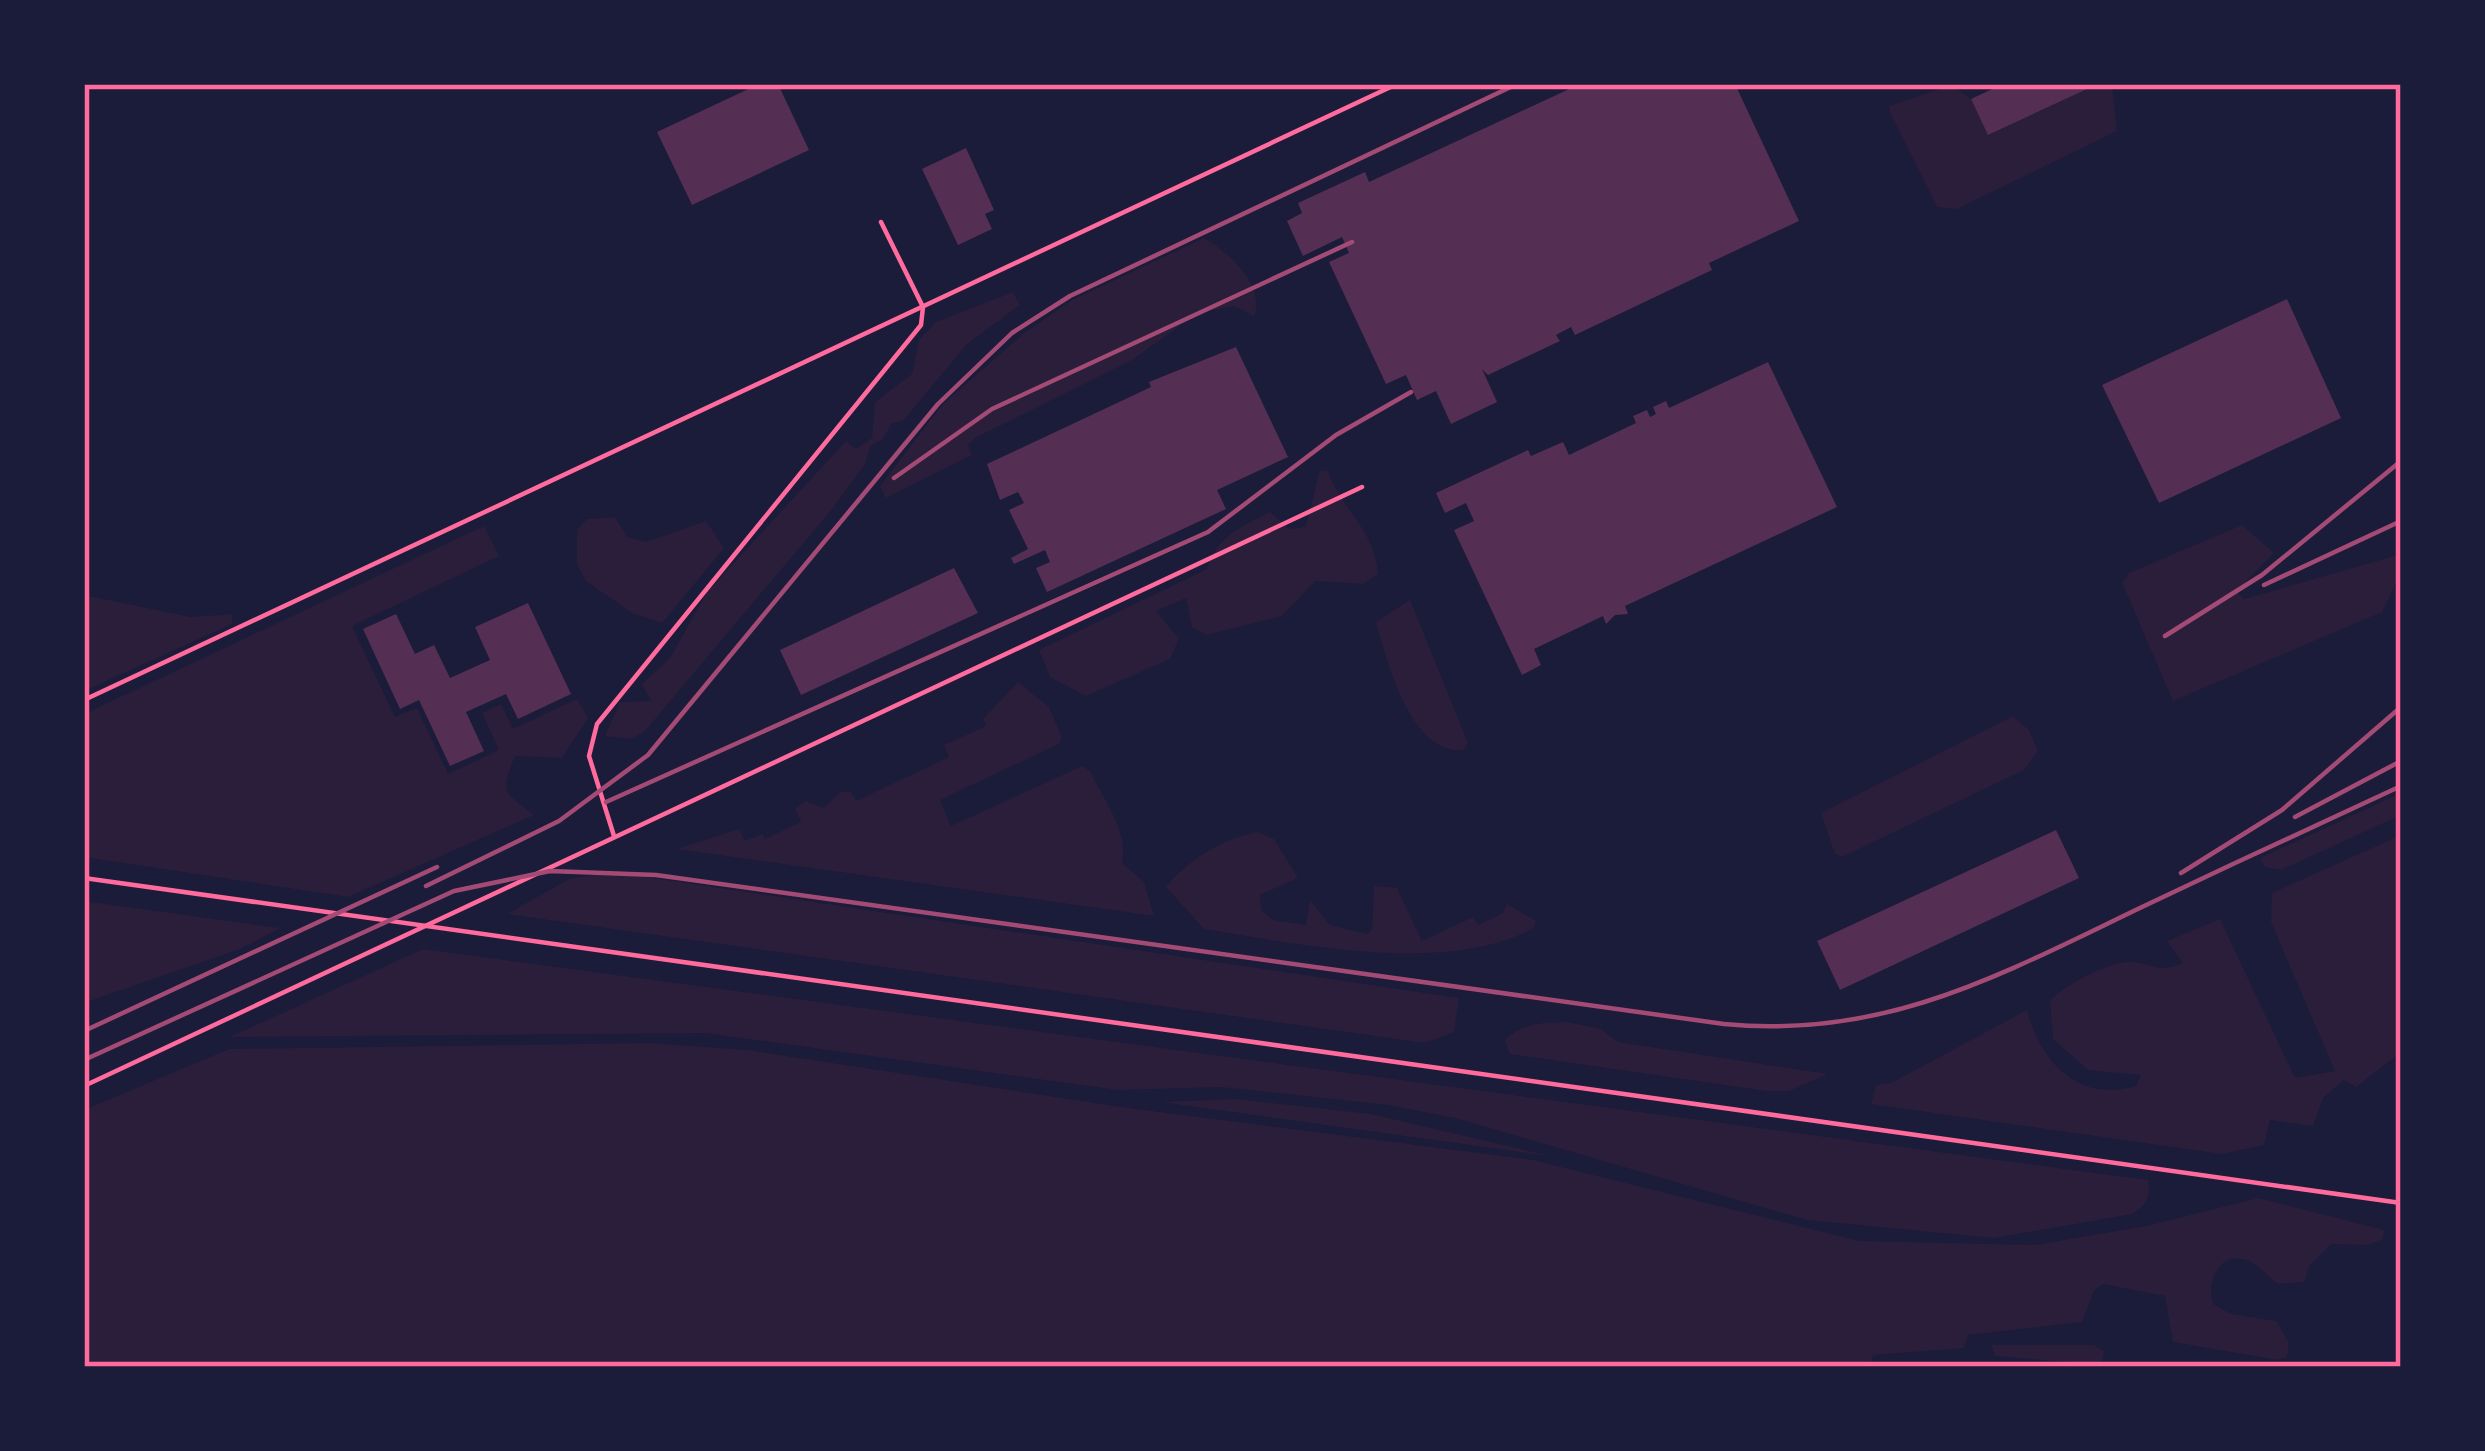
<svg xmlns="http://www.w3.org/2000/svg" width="2485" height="1451" font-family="Mulish,sans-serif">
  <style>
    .green { fill: #2a1e3b }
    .building { fill: #542f53 }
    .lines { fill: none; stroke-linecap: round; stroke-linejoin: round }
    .service { stroke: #ff6b9d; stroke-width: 4.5 }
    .rail { stroke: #a44b75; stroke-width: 4.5 }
    .neatline { fill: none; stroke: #ff6b9d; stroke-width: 4.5 }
  </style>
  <rect width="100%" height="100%" fill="#1b1b3a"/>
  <!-- green -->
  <g class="green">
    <polygon points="2098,84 2112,85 2117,131 1957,209 1937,207 1890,113 1889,106 1952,85 1971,99 1989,135"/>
    <path d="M1204,238C1228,252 1266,285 1254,316L1234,306L1198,313L1132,360L975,438L968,445L972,455L886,498L880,486L942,405L1023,334L1072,300Z"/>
    <polygon points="1013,292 1020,305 967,344 903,421 892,423 882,440 871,445 865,464 833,508 645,731 631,739 605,736 620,702 651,701 642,684 670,658 707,592 846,441 856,449 872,438 875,402 912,374 919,340 936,322"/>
    <path d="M1320,470L1328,471C1340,508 1376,531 1378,574L1363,584L1315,581L1282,616L1207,635L1192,627L1186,598L1156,611L1179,639L1170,659L1086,696L1050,677L1039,650L1207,569C1216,537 1241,527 1270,512L1289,529L1306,527Z"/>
    <polygon points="615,517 627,537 646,542 706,521 724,548 662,623 632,613 586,581 577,564 577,530 587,519"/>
    <polygon points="2242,525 2274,553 2236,591 2244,599 2401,554 2401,573 2382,612 2173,701 2122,583 2129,573"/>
    <path d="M484,526L499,556L352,626L395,717L417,708L448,774L499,750L482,713L501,704L513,729L577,699L588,718L562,758L515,756C500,794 503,791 534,815L348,897L84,857V714Z"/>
    <polygon points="84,595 191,617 232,614 232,624 84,691"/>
    <path d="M1410,600L1468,743L1463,750C1411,755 1387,662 1376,622Z"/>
    <path d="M1018,682L1049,707L1062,737L1059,744L940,800L951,826L1082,766L1090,771C1104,801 1129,831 1122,863L1144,882L1154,916L677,849L739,829L745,841L762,834L765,839L801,822L795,808L806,801L824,808L840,792H851L856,801L949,757L944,745L986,726L983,719Z"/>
    <polygon points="2013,716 2029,730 2038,751 2024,770 1842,857 1835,854 1821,813"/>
    <polygon points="2401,793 2401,815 2281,870 2265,867 2260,858"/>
    <path d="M1258,832L1274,839L1298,878L1260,895L1261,910L1273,920L1306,925L1310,900L1330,925L1367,934L1372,930L1374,886L1397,888L1422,941L1473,917L1478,925L1503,913L1507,904L1536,921L1534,928C1447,976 1297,944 1204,929L1166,887C1189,859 1223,838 1258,832Z"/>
    <path d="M2401,835V1052L2356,1087L2344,1080L2323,1098L2313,1126L2270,1120L2264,1145L2222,1154L1871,1104L1876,1085L1891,1083L2027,1010C2041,1063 2079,1103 2136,1086L2141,1075L2088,1070L2053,1039L2050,1001C2064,985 2105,964 2127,962C2152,961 2154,975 2183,963L2167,941L2220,919L2295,1078L2335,1071L2271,922L2272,893Z"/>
    <polygon points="612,872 1459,998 1454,1032 1425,1043 507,914 569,879"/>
    <polygon points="84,901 280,928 240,949 84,1003"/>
    <path d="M423,949L2148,1180C2151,1198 2146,1204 2133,1214L1994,1238L1807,1220L1455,1118L1388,1105L1221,1087L1118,1090L705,1033L230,1037Z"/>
    <path d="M1567,1022L1601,1029L1618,1042L1828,1074L1789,1091H1766L1510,1054L1505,1040C1523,1022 1543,1023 1567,1022Z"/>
    <path d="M649,1043L748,1050L1121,1107L1533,1160L1859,1241L2035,1245L2146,1226L2258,1198L2384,1230L2383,1239L2368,1245L2331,1244L2310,1265L2304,1282L2279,1284C2268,1278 2259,1264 2247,1260C2219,1251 2206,1282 2213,1304L2231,1314L2276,1321L2289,1343L2287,1357L2278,1360L2173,1342L2165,1296L2103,1284L2094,1291L2082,1322L1968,1335L1964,1348L1873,1355L1870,1367H84V1110L229,1049Z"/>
    <polygon points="1236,1099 1371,1114 1550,1156 1161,1102"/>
    <polygon points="1991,1345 2094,1345 2104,1351 2102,1365 1995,1356"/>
  </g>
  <!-- building -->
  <g class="building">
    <polygon points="759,84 778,84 809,150 692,205 657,132"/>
    <polygon points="1580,84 1735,84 1799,221 1709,263 1712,270 1575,335 1571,327 1556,335 1560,341 1488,375 1482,369 1497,402 1451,424 1436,391 1417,400 1406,375 1386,384 1329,262 1349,253 1342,237 1303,256 1287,221 1302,213 1298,203 1365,172 1369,182"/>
    <polygon points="2003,84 2098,84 1988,135 1971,99"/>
    <polygon points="966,148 994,210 985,214 992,229 958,245 922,169"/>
    <polygon points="2287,299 2341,418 2159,503 2102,385"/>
    <polygon points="1236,347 1288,457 1217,490 1226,509 1047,592 1036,568 1050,562 1045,550 1014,564 1011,558 1028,549 1009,510 1024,503 1018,492 1000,500 987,464 1151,387 1149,382"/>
    <polygon points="1768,362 1837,507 1625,606 1628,614 1615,615 1606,624 1603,616 1534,649 1541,665 1522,675 1454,530 1474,521 1466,503 1445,513 1436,493 1528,450 1531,456 1563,442 1569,455 1636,423 1633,416 1647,410 1650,417 1656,414 1653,407 1666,401 1669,408"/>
    <polygon points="954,568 978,613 801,695 780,650"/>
    <polygon points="528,603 571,694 518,719 506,694 466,712 484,751 450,766 419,700 400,709 363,629 396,614 415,654 434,645 450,678 490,660 475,627"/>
    <polygon points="2056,830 2079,878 1840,990 1817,941"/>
  </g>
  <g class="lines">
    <!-- service -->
    <g class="service">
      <polyline points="84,700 1397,84"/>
      <polyline points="614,836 589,756 597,724 921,325 923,307 881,222"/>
      <polyline points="84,878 2401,1203"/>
      <polyline points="84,1086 1362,487"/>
    </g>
    <!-- rail -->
    <g class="rail">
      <polyline points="894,478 992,409 1352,242"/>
      <polyline points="2264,585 2401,521"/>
      <polyline points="2165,636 2262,575 2401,461"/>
      <polyline points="606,802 1208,532 1336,435 1411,392"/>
      <polyline points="2295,817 2401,761"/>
      <polyline points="2181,873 2282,810 2401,707"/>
      <polyline points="426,886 559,821 648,755 938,404 1012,333 1070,296 1517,84"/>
      <polyline points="84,1031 437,867"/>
      <path d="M84,1060L454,891L550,871L656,875L1724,1024C1885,1040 2002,974 2142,907C2228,866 2315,826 2401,786"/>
    </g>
  </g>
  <!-- border -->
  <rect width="2485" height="1451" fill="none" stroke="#1b1b3a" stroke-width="174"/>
  <rect x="87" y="87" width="2311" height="1277" class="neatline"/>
</svg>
